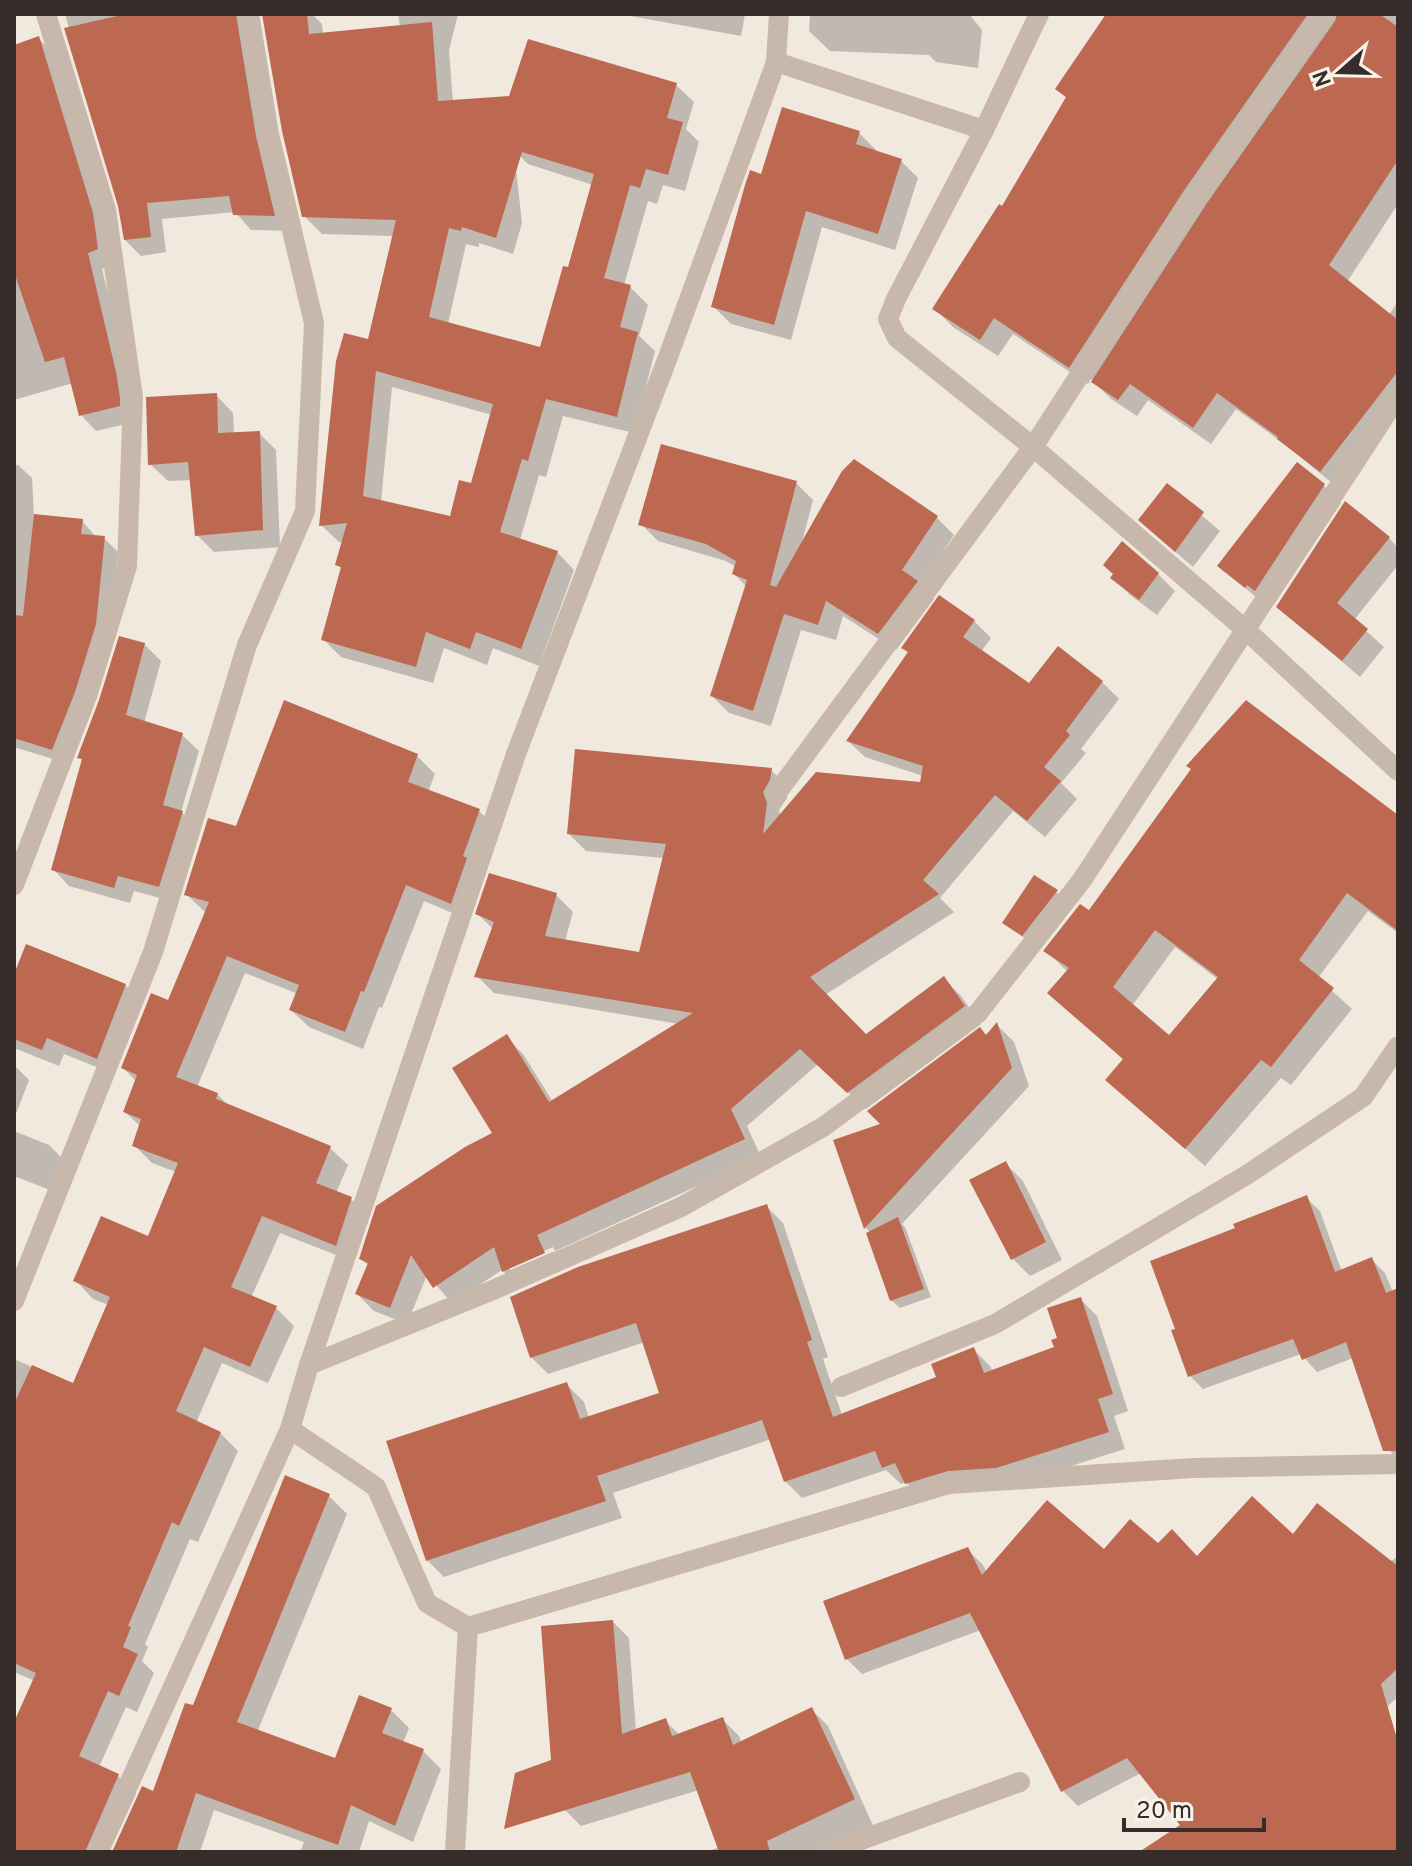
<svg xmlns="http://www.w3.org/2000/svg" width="1412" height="1866" font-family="Overpass,sans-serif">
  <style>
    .shadow { fill: #0003; fill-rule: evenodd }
    .building { fill: #bd6850; fill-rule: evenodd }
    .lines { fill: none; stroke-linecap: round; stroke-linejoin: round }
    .minor { stroke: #c8b8ab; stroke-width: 20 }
  </style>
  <rect width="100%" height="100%" fill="#f1e8de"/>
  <!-- shadow -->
  <g class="shadow">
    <polygon points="65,14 247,14 290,231 251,230 235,212 162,219 166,252 141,256 125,240 120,206"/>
    <path d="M264,14H312L322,24L323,34L400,27L398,14H458L449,50L453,102L676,85L694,102L686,129L699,142L685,191L663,185L657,204L648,201L624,285L630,287L648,305L639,336L655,351L634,433L563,416L546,477L539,475L520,540L557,552L574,570L539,666L493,648L487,665L444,648L433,683L341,657L324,640L343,570L338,565L344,542H339L321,525L370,342L394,236L322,234L304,216ZM514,150L528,164L593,185L569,270L541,349L448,324L466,244L479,247V243L513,254L522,223ZM392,387L492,415L472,485L452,518L381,502Z"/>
    <polygon points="619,14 745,14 741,36"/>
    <polygon points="810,14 969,14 982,30 978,68 936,62 929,55 830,51 809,31"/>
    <polygon points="1114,14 1398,14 1398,204 1347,282 1389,315 1398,301 1398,407 1338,488 1287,446 1236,409 1211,444 1148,400 1137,416 1111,399 1091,379 1088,384 1013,334 998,356 953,327 935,309 1002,209 1068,99 1057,89"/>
    <polygon points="39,39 55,55 113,265 102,269 131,389 135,422 96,431 81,415 73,383 14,400 14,47"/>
    <polygon points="859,133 876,150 875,153 901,161 918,178 895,250 822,227 791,340 731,324 713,306 763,176"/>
    <polygon points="216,395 233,413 234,434 259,433 276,450 280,547 214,552 197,535 192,480 168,481 150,464"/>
    <polygon points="857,464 937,518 954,535 920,586 934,599 896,650 843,616 836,640 801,630 771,726 729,713 712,696 747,587 734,574 736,567 726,561 658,541 641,524 796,483 813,500 802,542"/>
    <polygon points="14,465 18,465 32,478 34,516 82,521 96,537 104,538 118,552 108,639 66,763 14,747"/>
    <polygon points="1167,486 1220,531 1193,567 1158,537"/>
    <polygon points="1324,486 1341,503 1273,606 1265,600 1263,603 1219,566"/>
    <polygon points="1389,538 1398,548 1398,565 1354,620 1384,647 1360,677 1278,607"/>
    <polygon points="1115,574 1158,574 1175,591 1157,615 1130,595 1113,578"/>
    <path d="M974,621L991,638L981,652L1029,686L1102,682L1119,699L1081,749L1086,753L1061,783L1077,799L1045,837L1013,811L940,898L954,912L825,995L866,1037L944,979L961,996L981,1024L866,1109L818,1064L747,1126L761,1157L553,1252L560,1270L520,1288L502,1270L452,1303L427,1275L407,1324L374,1311L357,1294L369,1266L361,1259L495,1134L506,1037L523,1054L553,1102L679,1024L494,993L477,976L493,929L478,914L556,895L573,912L565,941L640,954L664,858L586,851L569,834L771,770L788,787L787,798L779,810L781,816L922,784L923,776L865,757L848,741L910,654L903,647ZM553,1247L555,1251L510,1270V1266Z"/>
    <polygon points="144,644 161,661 144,723 182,735 199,751 181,812 198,829 175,902 134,891 130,903 69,886 53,869 83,761 79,757"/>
    <polygon points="285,702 417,756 435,774 428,792 479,811 497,829 469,920 424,901 382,1008 379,1007 363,1049 309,1027 291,1010 298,994 245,973 197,1087 217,1094 230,1107 330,1148 348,1165 336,1193 351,1199 369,1217 354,1262 280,1233 251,1298 276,1308 294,1326 268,1383 222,1363 196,1423 220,1433 238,1451 198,1542 190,1539 145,1644 148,1647 142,1661 154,1673 137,1712 126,1707 99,1767 118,1776 136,1794 109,1852 14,1852 14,1726 35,1681 14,1672 14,1359 74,1385 109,1305 93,1299 76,1281 149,1239 176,1172 152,1163 134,1145 141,1127 125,1112 137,1082 123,1068 169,1003 206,913 186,894 237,828"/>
    <path d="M1398,817V933L1368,911L1318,978L1352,1009L1291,1085L1281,1078L1205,1166L1107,1080L1124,1060L1050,993L1068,972L1046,951L1089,913ZM1175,947L1219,980L1169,1038L1132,1006Z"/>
    <polygon points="1056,892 1064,900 1031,943 1005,923"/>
    <polygon points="14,979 125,985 142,1002 114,1074 64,1054 59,1066 14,1048"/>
    <polygon points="997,1025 1014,1042 1029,1086 902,1224 905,1227 931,1297 900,1308 891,1300 871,1233 866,1228 835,1141 883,1125"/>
    <polygon points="14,1065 29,1080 14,1119"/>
    <polygon points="14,1131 49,1145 66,1162 55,1192 14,1176"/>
    <polygon points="1006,1164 1023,1181 1062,1260 1030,1276 1013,1259"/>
    <polygon points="1306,1198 1320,1211 1342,1272 1372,1260 1385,1273 1393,1292 1398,1290 1398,1455 1395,1456 1382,1443 1353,1358 1317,1372 1301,1354 1203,1389 1190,1376 1238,1230"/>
    <polygon points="766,1206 783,1223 828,1357 823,1359 842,1415 938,1379 973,1349 990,1366 993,1372 1057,1349 1080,1299 1097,1316 1128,1411 1114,1416 1125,1449 1014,1484 966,1487 923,1499 906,1482 901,1484 886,1470 802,1498 785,1481 771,1439 613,1493 622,1518 444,1577 427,1560 567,1385 584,1402 589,1418 662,1394 645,1342 548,1374 531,1357"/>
    <polygon points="329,1496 347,1514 258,1730 336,1761 391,1710 409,1728 403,1743 423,1751 441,1769 413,1842 369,1821 359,1852 300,1852 304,1842 214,1810 200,1852 114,1852 155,1794 194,1708"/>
    <polygon points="1294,1537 1390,1562 1398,1556 1398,1697 1248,1831 1265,1852 1143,1852 1183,1826 1141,1773 1078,1806 1063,1791 981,1630 862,1674 847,1659 967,1549 983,1565 987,1573 1104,1552 1158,1546 1197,1558"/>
    <polygon points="613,1622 629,1638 636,1731 665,1721 680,1735 723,1720 739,1736 742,1744 812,1710 828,1726 880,1841 851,1852 706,1852 720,1847 699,1790 581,1826 565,1810 553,1761"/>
  </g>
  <!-- building -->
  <g class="building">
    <polygon points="126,14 236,14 256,136 275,216 233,215 229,196 147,203 151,237 124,240 118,206 64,28"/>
    <path d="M262,14H307L309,34L432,22L438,101L509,96L528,39L677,83L667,118L683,122L668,175L646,169L640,188L630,185L604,278L631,285L620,327L638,332L617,417L546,399L528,461L522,459L500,532L558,551L521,649L476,632L470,649L426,632L416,667L321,640L341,567L335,565L347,523L319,526L336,361L344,333L368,339L396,220L302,217L282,131ZM522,152L594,174L568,267L563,266L540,347L429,317L449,228L461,231L462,227L496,238ZM376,371L493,404L471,483L459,480L450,516L363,496Z"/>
    <polygon points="1106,14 1308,14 1185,189 1069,368 994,318 980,340 932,309 999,204 1002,206 1066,97 1055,89"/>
    <polygon points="1337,14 1379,14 1398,27 1398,160 1329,265 1398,320 1398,371 1320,472 1277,439 1278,437 1217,393 1193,428 1130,384 1118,400 1091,382 1207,203 1335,21"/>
    <polygon points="39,36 93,213 98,249 88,253 116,372 120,398 120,406 79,416 64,357 45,362 14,272 14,45"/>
    <polygon points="782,107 860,131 856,144 902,159 878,234 806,211 774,325 711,307 745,185 750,170 761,174"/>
    <polygon points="217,393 218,433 260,431 263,530 195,536 188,462 148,465 146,397"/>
    <polygon points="661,444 797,481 770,585 776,587 842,471 854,459 938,516 902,570 918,581 878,634 826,601 818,625 784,614 753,711 710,696 747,580 732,574 736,561 706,544 638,525"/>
    <polygon points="1297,462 1325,484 1255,591 1247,585 1245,588 1217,566"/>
    <polygon points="1167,483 1204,512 1175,552 1138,520"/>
    <polygon points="1345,501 1390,537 1337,603 1368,629 1342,661 1276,607"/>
    <polygon points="34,514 83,519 81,534 105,536 96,624 75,692 52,750 14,738 14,615 23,616"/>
    <polygon points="1122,541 1159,573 1139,600 1110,578 1113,574 1103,565"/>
    <polygon points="939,595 975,620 963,637 1029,683 1058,646 1103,681 1066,731 1070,735 1044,767 1061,781 1027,821 995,795 923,880 939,894 810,977 866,1034 944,976 965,1006 847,1093 800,1049 731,1109 745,1139 537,1235 545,1253 502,1272 494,1247 433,1288 411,1255 390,1308 355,1294 368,1263 359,1259 376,1206 465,1147 492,1133 452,1068 507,1034 549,1102 693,1013 474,977 494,922 475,914 489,873 557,893 545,936 639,952 666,844 567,834 575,749 772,768 770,780 763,792 767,803 763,834 816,772 920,782 923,766 846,741 908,652 901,648"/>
    <polygon points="119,636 145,643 126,715 183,733 163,805 183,811 159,887 118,876 114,888 51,870 82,759 77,758 99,700"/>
    <polygon points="284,700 418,754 408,782 480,809 463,856 467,858 451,904 406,885 364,992 361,991 345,1032 289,1010 299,985 227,956 176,1077 218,1093 216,1099 331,1146 316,1183 352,1197 336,1246 262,1216 231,1287 277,1306 250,1367 204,1347 176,1411 221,1432 179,1526 172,1522 128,1626 131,1627 123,1647 138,1654 119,1696 108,1691 79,1756 119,1774 85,1852 14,1852 14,1722 36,1673 14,1663 14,1404 32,1365 73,1383 110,1297 73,1281 101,1216 148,1236 178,1163 132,1146 141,1119 123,1112 137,1075 121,1068 151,993 168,1000 209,902 184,895 208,818 236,826"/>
    <path d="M1246,700L1398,815V931L1347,893L1299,960L1334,988L1271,1067L1261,1060L1185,1149L1105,1080L1123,1059L1047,993L1069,968L1043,951L1080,904L1089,910L1191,769L1186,766ZM1155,930L1218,977L1169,1035L1113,987Z"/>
    <polygon points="1034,875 1058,890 1022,936 1002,923"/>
    <polygon points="26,944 126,984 97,1059 47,1038 42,1050 14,1039 14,974"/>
    <polygon points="997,1022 1012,1068 864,1229 833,1140 880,1124 867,1111 980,1027 986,1035"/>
    <polygon points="1006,1161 1046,1242 1011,1260 969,1180"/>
    <polygon points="1307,1195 1335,1272 1372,1257 1386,1293 1398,1288 1398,1451 1383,1451 1346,1342 1302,1360 1293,1339 1188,1377 1171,1330 1175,1329 1150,1261 1235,1228 1233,1224"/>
    <polygon points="767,1204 812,1340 807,1342 833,1417 936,1377 931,1364 974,1347 984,1373 1054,1347 1051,1340 1057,1338 1047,1308 1081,1297 1113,1394 1098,1399 1109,1432 996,1468 948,1471 905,1484 895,1463 882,1468 875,1451 784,1482 762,1420 597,1476 606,1501 426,1561 386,1441 567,1382 580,1419 659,1393 636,1323 530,1358 510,1297 578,1267"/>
    <polygon points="898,1217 924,1289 890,1301 866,1233"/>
    <polygon points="285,1475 330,1494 237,1722 335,1758 359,1695 392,1708 382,1733 424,1749 395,1826 351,1805 338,1845 196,1793 176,1852 112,1852 142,1786 153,1791 185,1703 193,1705"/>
    <polygon points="1252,1496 1293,1534 1317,1503 1398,1566 1398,1668 1381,1684 1398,1742 1398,1852 1139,1852 1180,1825 1127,1758 1061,1792 970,1613 845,1660 823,1601 968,1547 982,1575 1047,1500 1104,1549 1130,1519 1158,1543 1172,1529 1197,1556"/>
    <polygon points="613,1620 622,1734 666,1718 672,1736 723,1717 733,1745 812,1707 855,1799 767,1841 770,1852 719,1852 690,1772 504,1829 515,1773 551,1760 541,1626"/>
  </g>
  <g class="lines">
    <!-- minor -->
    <g class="minor">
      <polyline points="1039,14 984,130 896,299 888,319 897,338 1033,447 1247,631 1398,771"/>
      <polyline points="776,62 984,130"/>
      <polyline points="776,794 1033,447 1196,196 1324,14"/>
      <polyline points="14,885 87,696 127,566 133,397 106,210 46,14"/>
      <polyline points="14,1301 153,952 247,645 305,511 314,323 269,134 249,14"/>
      <polyline points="309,1365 493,1290 681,1207 823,1127 978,1013 1082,880 1398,396"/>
      <polyline points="841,1387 995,1324 1245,1176 1363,1097 1398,1046"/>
      <polyline points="290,1429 376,1487 427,1603 468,1627 455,1852"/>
      <polyline points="468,1627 949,1484 1193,1468 1398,1464"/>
      <polyline points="98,1852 290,1429 309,1365 516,754 668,357 776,62 779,14"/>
      <polyline points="828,1852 1020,1782"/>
    </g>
  </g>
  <!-- border -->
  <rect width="1412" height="1866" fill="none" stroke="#362d2a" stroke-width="32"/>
  <!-- north arrow -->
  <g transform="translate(1340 72) rotate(250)" stroke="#f9f2ea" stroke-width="6" paint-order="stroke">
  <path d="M0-6L14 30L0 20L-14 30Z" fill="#362d2a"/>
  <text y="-12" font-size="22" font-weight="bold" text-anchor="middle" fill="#362d2a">N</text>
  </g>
  <!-- scale -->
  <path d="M1124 1818v12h140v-12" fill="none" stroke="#362d2a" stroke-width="4"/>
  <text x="1136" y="1818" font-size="24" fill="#362d2a" stroke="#f9f2ea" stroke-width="6" paint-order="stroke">20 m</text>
</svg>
